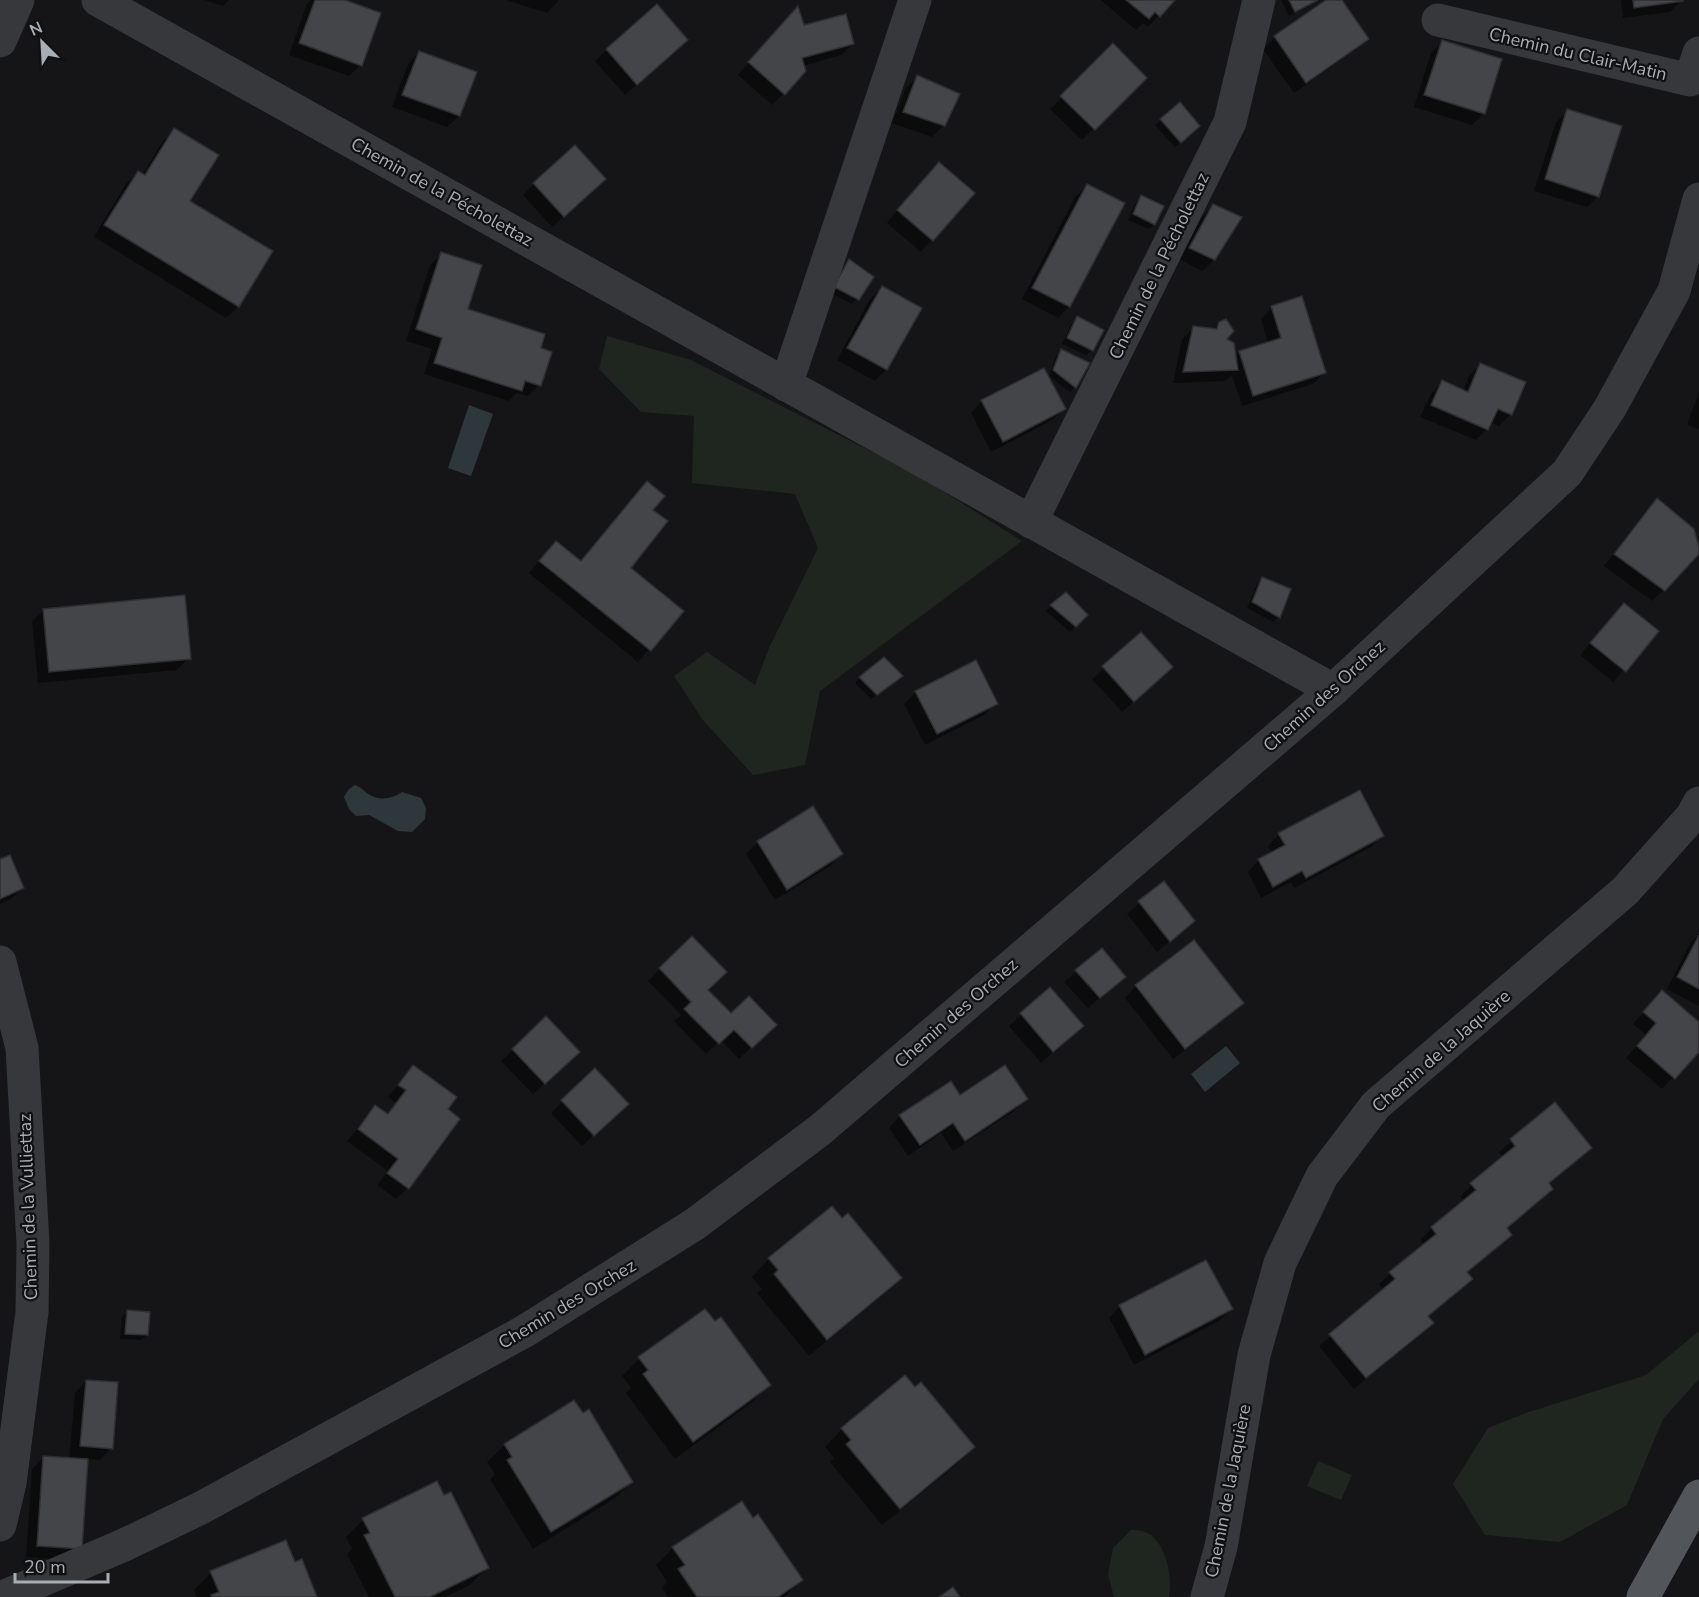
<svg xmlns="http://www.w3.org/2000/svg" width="1699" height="1597" font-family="'Nunito Sans',sans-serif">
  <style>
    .green { fill: #1f261f }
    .water { fill: #2e383c }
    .shadow { fill: #0007 }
    .building { fill: #444549; stroke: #2f2f32; stroke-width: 1.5 }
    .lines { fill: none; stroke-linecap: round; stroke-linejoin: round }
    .street { stroke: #36383b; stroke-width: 33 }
    .primary { stroke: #52555a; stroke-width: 33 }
    .labels { text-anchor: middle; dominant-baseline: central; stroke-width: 4.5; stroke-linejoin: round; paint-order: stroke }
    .street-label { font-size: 18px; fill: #a7aeb6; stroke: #101011 }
  </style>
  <rect width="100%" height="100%" fill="#151517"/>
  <!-- green -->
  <g class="green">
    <polygon points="607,336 691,360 914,473 1022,541 820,691 805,765 753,775 702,719 674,676 707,652 755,685 769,648 818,548 795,494 692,483 694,416 641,412 599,369"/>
    <polygon points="1699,1331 1699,1379 1663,1419 1627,1505 1560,1542 1485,1535 1453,1484 1488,1428 1526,1413 1646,1375"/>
    <polygon points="1318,1461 1352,1475 1341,1500 1307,1486"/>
    <path d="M1131,1530C1135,1530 1141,1530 1145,1532C1166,1540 1173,1578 1169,1597H1114L1108,1574L1113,1548Z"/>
  </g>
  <!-- water -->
  <g class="water">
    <polygon points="469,405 493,414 471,476 448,468"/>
    <path d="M355,785C363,788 365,793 372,796C383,801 393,798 402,792L421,798L426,808L425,819L412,832L398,831L369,815L356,816L349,809L344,797L349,789Z"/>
    <polygon points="1226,1046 1240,1063 1205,1092 1191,1074"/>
  </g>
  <!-- shadow -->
  <g class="shadow">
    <polygon points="204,0 229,0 223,6"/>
    <polygon points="311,0 341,0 361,65 349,76 289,55 307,4"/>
    <polygon points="506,0 559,0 547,13"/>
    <polygon points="1101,0 1173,0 1148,27 1143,23 1136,30"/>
    <polygon points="1281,0 1319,0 1289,16"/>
    <polygon points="1329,0 1340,0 1367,38 1355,50 1294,93 1263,49 1275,38"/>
    <polygon points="1621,0 1682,0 1670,12 1623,18"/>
    <polygon points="787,20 803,27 853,44 841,55 803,66 783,94 772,105 738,75"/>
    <polygon points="1442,42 1484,113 1472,125 1414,107 1431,53"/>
    <polygon points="1113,46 1145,78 1082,140 1050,109"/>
    <polygon points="607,50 675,52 625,95 595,61"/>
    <polygon points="419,52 475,73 459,116 447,127 392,107 408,64"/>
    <polygon points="918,77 944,125 932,137 892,123 906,88"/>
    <polygon points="1180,104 1193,131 1175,147 1155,125"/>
    <polygon points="1568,111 1598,196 1587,207 1534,191 1556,122"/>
    <polygon points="174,130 188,201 271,252 238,307 226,318 94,237 126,184 138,173 142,175 163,141"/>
    <polygon points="927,176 932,240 921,252 887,223"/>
    <polygon points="534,184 592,190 552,227 523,195"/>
    <polygon points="1087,186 1069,306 1058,318 1022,299 1075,197"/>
    <polygon points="1142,197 1154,224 1149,229 1128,220 1136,202"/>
    <polygon points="1213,206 1240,217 1214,260 1202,271 1179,259 1202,217"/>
    <polygon points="442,254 466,310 539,349 539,385 528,396 517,393 509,401 424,374 432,349 406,341 430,265"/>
    <polygon points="849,261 857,299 852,304 830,293 844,266"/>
    <polygon points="882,288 886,370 875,381 837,360 870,299"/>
    <polygon points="1272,307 1324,373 1313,384 1242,406 1232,375 1225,381 1173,383 1182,339 1193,328 1213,330 1220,323 1225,339 1235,357 1240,352 1268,343 1261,319"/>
    <polygon points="1077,318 1092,350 1086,355 1062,344 1072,323"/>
    <polygon points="1061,351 1088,364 1075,387 1070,392 1049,376 1056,356"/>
    <polygon points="1480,365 1511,414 1499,426 1490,422 1487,429 1476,440 1420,417 1431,394 1442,382 1463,391 1469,376"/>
    <polygon points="1699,391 1699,429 1687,425"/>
    <polygon points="982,401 1064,409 1052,420 991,452 971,413"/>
    <polygon points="647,483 651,510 629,568 682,611 638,662 529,573 556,543 580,562"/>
    <polygon points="1657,500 1664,590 1652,601 1604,566 1645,512"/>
    <polygon points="1263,579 1278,617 1273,622 1247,608 1257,584"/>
    <polygon points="1066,594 1086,615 1070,632 1046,611"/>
    <polygon points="1624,605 1657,632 1613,682 1580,655"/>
    <polygon points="43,610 189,658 177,670 38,683 32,622"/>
    <polygon points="1141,634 1160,678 1122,712 1092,679"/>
    <polygon points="901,676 871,699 855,683 860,678"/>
    <polygon points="916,692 996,703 984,715 925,745 904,704"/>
    <polygon points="813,808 841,854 830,866 775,900 746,854 758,842"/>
    <polygon points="1279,834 1382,836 1371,847 1294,888 1291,882 1261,898 1248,872 1259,860 1272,854 1268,846"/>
    <polygon points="0,861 23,888 11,899 0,904"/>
    <polygon points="1163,883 1193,921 1157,952 1127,914"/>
    <polygon points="1699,934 1699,1006 1667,989 1691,942"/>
    <polygon points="692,938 707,990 731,1015 774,1025 739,1059 721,1040 706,1054 674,1021 681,1015 648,981"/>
    <polygon points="1102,950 1124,977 1088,1008 1064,982"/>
    <polygon points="1136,986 1242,1003 1230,1015 1173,1059 1125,998"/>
    <polygon points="1050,989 1082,1026 1041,1063 1009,1026"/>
    <polygon points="1651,1004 1699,1024 1699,1049 1662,1089 1626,1058 1646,1035 1633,1024"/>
    <polygon points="546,1018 566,1063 533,1094 501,1061"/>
    <polygon points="414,1067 446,1110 407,1188 396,1199 377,1185 388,1171 347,1141 375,1107 386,1115 396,1103 388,1097"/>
    <polygon points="595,1070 615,1115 582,1146 551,1113"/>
    <polygon points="960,1097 1026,1099 1014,1111 953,1151 941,1133 908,1156 889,1128 900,1116"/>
    <polygon points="1554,1104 1590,1148 1548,1184 1551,1189 1540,1201 1506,1229 1510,1235 1466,1273 1471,1279 1427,1317 1421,1334 1354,1389 1319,1346 1384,1290 1379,1284 1425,1245 1420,1240 1432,1228 1464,1202 1460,1196 1504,1157 1499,1152"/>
    <polygon points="842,1220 900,1278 883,1295 809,1356 757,1293 762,1289 752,1277 769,1259"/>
    <polygon points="1120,1306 1231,1309 1219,1321 1134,1365 1109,1318"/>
    <polygon points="128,1312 147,1335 141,1340 120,1339 122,1317"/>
    <polygon points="639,1359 769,1385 752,1402 675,1459 626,1393 631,1388 622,1376"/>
    <polygon points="905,1377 973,1447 956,1465 882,1525 830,1462 834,1458 825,1447 842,1429"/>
    <polygon points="86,1381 111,1448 100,1460 86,1459 80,1548 69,1560 26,1557 32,1469 43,1458 69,1459 75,1393"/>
    <polygon points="505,1445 632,1482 614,1499 533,1549 490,1479 495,1474 487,1462"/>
    <polygon points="363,1520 487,1568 470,1585 445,1597 369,1597 347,1554 352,1549 346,1537"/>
    <polygon points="673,1548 801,1580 784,1597 668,1597 662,1588 667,1582 656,1565"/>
    <polygon points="294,1564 316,1597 197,1597 194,1590 211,1573"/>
  </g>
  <!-- building -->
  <g class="building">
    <polygon points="315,0 345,0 381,13 362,66 299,43"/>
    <polygon points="1126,0 1175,0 1160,17 1155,12 1149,19"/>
    <polygon points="1289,0 1318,0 1295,12"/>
    <polygon points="1326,0 1342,0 1369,39 1306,83 1274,36"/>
    <polygon points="1633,0 1683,0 1683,1 1634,8"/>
    <polygon points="657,4 688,40 637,85 606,49"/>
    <polygon points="798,6 804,25 846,14 854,44 802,58 806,71 785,95 748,62"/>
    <polygon points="1442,40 1502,59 1485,114 1424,95"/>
    <polygon points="1113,43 1147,78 1095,130 1060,96"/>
    <polygon points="419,51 477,72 460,116 402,95"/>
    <polygon points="917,75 960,94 945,126 903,112"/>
    <polygon points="1180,102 1200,126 1181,143 1160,119"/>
    <polygon points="1567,109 1622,126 1599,197 1545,179"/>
    <polygon points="174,128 219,155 190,201 273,251 239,307 104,225 138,171 145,175"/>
    <polygon points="575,145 606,179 564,217 533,183"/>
    <polygon points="939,162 975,193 933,241 897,210"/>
    <polygon points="1087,184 1125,203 1070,307 1032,288"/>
    <polygon points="1141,195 1164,206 1155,225 1133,214"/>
    <polygon points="1213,204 1242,217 1215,260 1189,248"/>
    <polygon points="441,252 482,265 468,309 545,334 541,348 552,352 541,386 525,381 522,391 434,363 442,338 416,329"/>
    <polygon points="849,259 874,277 859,300 834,287"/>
    <polygon points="882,286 922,308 887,370 847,348"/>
    <polygon points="1302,296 1326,373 1253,396 1239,351 1281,338 1271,306"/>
    <polygon points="1077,316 1104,330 1093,351 1067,338"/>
    <polygon points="1226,319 1234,331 1227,339 1234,343 1238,370 1183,372 1193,326 1217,329 1219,322"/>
    <polygon points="1061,349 1090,363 1076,388 1053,370"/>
    <polygon points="1480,363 1526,382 1512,415 1498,409 1488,430 1431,405 1442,380 1468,392"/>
    <polygon points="1044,368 1066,409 1003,442 981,400"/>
    <polygon points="647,481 665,496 653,510 668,521 631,568 684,611 651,651 539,561 556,541 581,561"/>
    <polygon points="1657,498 1694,529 1699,547 1699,554 1665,591 1614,554"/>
    <polygon points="1262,577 1291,589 1280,618 1252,602"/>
    <polygon points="1066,592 1088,615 1076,627 1050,605"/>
    <polygon points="185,595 191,659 49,672 43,609"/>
    <polygon points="1624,603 1659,631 1626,672 1590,643"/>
    <polygon points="1141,632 1173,667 1134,702 1102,666"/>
    <polygon points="884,657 903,676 877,695 859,677"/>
    <polygon points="976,660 998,704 937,734 915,691"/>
    <polygon points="1360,790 1384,836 1306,878 1302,871 1273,887 1258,859 1285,845 1278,833"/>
    <polygon points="813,806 843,854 787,890 757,841"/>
    <polygon points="10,855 24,888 0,899 0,859"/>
    <polygon points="1164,881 1195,921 1170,942 1138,901"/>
    <polygon points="1699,935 1699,989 1677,977"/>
    <polygon points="692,936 727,972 708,990 731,1013 749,996 777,1025 752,1048 734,1030 719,1044 684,1009 691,1002 659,968"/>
    <polygon points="1194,940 1244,1003 1185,1049 1135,985"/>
    <polygon points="1102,948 1126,977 1100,998 1075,970"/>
    <polygon points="1050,987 1084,1026 1053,1052 1020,1013"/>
    <polygon points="1662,990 1699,1022 1699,1052 1675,1079 1637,1046 1656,1023 1643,1012"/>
    <polygon points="546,1016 580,1052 545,1084 512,1049"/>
    <polygon points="413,1065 457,1097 448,1109 460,1119 409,1189 387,1173 398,1159 358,1129 375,1105 388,1114 406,1090 398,1085"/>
    <polygon points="1005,1065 1028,1099 965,1141 953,1123 920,1145 899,1115 951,1081 960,1095"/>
    <polygon points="595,1068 629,1104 594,1136 561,1100"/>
    <polygon points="1555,1102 1592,1148 1549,1183 1553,1189 1507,1228 1512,1235 1467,1272 1473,1279 1428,1316 1434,1323 1366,1378 1329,1334 1395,1279 1389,1272 1436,1234 1431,1227 1476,1190 1470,1183 1515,1146 1510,1139"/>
    <polygon points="832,1206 842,1218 848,1213 902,1278 827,1340 774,1274 778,1270 768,1258"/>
    <polygon points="1206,1260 1233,1309 1145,1355 1119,1305"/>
    <polygon points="705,1309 715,1321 721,1317 771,1385 693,1442 643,1374 648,1370 638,1357"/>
    <polygon points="127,1310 150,1312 148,1335 125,1334"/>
    <polygon points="905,1375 915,1387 921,1382 975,1447 900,1509 846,1444 851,1440 841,1428"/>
    <polygon points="86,1380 118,1382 113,1449 80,1446"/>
    <polygon points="574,1400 583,1413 589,1409 633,1482 551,1532 507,1460 512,1457 504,1444"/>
    <polygon points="43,1456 88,1459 82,1549 37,1546"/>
    <polygon points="437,1481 444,1495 451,1492 489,1568 430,1597 395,1597 364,1535 370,1533 362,1518"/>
    <polygon points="742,1501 753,1518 758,1514 803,1580 778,1597 697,1597 678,1569 685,1565 672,1547"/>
    <polygon points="286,1540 295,1562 302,1559 317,1597 212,1597 211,1595 219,1592 210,1571"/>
    <polygon points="953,1587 960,1597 939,1597"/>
  </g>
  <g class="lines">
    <!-- street -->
    <g class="street">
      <polyline points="98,0 1333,690"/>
      <polyline points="1438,20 1690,80 1699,53"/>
      <polyline points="0,41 18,0"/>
      <polyline points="786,385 915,0"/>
      <polyline points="1031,522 1230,122 1259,0"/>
      <polyline points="0,962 22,1048 33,1244 32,1312 10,1483 0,1525"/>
      <polyline points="3,1597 124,1545 199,1509 525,1331 695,1224 820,1130 1333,690 1567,473 1610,408 1674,291 1699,199"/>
      <polyline points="1207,1597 1221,1547 1254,1355 1280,1263 1322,1176 1376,1105 1625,891 1692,816 1699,803"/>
    </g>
    <!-- primary -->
    <polyline class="primary" points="1643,1597 1699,1496"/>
  </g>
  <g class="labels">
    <!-- street labels -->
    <g class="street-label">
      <text transform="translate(1578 54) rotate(13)">Chemin du Clair-Matin</text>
      <text transform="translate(442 192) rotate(29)">Chemin de la Pécholettaz</text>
      <text transform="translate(1159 266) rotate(-64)">Chemin de la Pécholettaz</text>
      <text transform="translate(1324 696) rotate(-42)">Chemin des Orchez</text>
      <text transform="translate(956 1013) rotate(-41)">Chemin des Orchez</text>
      <text transform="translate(1441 1051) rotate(-41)">Chemin de la Jaquière</text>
      <text transform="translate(28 1207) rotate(-92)">Chemin de la Vulliettaz</text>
      <text transform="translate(567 1304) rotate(-31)">Chemin des Orchez</text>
      <text transform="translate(1228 1491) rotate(-79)">Chemin de la Jaquière</text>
    </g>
  </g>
  <!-- north arrow -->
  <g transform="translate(42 42) rotate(336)" stroke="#101011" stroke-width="4.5" paint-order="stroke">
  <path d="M0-4.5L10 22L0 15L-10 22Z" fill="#a7aeb6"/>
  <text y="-9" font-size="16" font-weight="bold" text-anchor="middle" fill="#a7aeb6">N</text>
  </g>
  <!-- scale -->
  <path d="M15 1573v9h93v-9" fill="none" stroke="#a7aeb6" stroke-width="3"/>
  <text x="24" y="1573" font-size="18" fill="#a7aeb6" stroke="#101011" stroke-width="4.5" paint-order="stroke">20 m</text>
</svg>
